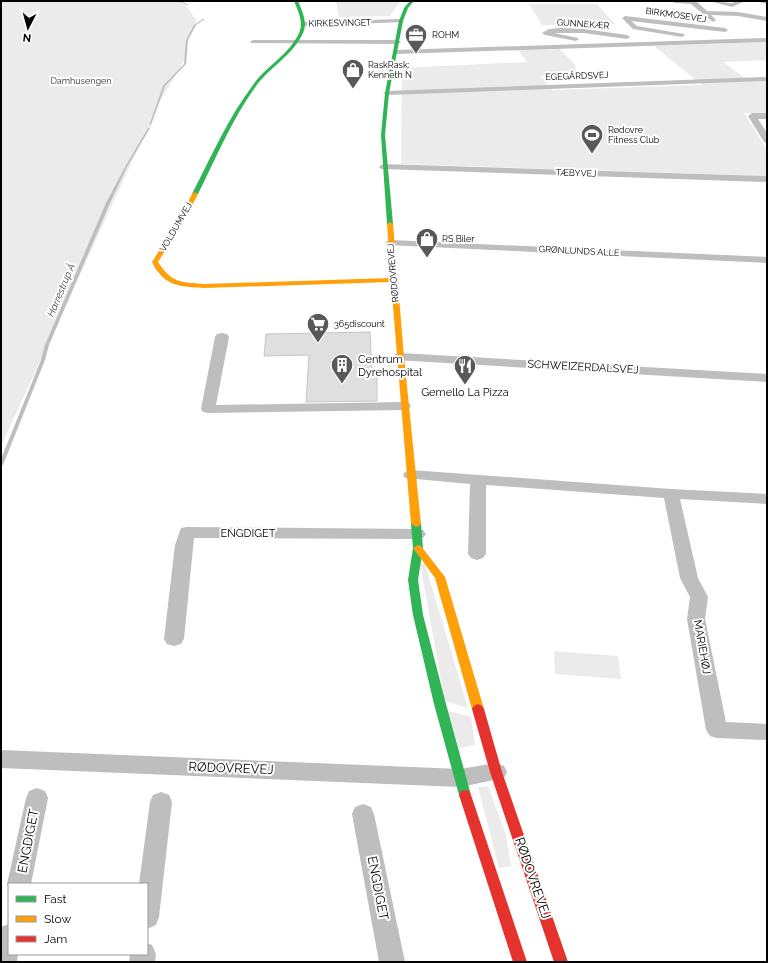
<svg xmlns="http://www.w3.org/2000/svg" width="768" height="963" font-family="Raleway,sans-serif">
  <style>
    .green { fill: #ebebeb }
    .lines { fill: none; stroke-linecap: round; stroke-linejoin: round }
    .stream { fill: #bebebe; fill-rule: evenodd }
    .building { fill: #dfdfdf; stroke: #c6c6c6 }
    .street { fill: #bebebe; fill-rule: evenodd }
    .fast { fill: #30b455; fill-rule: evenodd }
    .slow { fill: #ff9f0a; fill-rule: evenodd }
    .jam { fill: #e5322d; fill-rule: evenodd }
    .labels { text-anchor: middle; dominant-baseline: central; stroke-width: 4; stroke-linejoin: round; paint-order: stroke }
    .far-street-label { font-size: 9px; fill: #000; stroke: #fff }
    .far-poi-label { font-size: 9px; fill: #000; stroke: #fff; text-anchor: start }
    .far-park-label { font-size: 9px; fill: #323232; stroke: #fff }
    .far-water-label { font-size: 10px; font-style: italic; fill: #434343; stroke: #fff }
    .poi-label { font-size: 11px; fill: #000; stroke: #fff; text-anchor: start }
    .street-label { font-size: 11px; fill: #000; stroke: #fff }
    .near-street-label { font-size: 13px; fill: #000; stroke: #fff }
  </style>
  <rect width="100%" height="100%" fill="#fff"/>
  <!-- green -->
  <g class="green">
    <polygon points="1,1 177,1 186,6 197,21 188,36 184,61 159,103 1,446"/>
    <polygon points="336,1 400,1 390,16 339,17"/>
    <polygon points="529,4 597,4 615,24 542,25"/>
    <polygon points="767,42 767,60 723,62 745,78 767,80 767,113 744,113 767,150 767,176 401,164 402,68 527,62 518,50 560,49 576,66 575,68 581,75 541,76 552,90 702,85 654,46"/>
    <polygon points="420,564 425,564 468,708 445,701"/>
    <polygon points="554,651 618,656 621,679 555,674"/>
    <polygon points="448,711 471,717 475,745 459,748"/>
    <polygon points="488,786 506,835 511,866 499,868 478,787"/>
  </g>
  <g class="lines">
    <!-- stream -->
    <g class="stream">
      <polygon points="177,1 180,1 189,5 187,5"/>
      <polygon points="203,19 205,19 196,25 188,40 186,64 165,86 151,125 149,126 163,86 184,64 186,40 194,25"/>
      <polygon points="149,127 150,128 127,167 110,203 49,345 45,360 3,465 1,466 1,459 41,360 45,345 106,203 125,167 148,128"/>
    </g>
  </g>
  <!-- building -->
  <polygon class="building" points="370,332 372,372 377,372 377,401 306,402 309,355 264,356 266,334"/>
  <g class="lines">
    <!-- street -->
    <g class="street">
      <polygon points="672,1 696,1 707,11 738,12 767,17 767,21 738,16 711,15 716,20 713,22 691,4 675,3"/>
      <polygon points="709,1 732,3 737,1 743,2 732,7"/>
      <polygon points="758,1 767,1 767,4 759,2"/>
      <polygon points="625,16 725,28 728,30 725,32 631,21 637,26 684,34 685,35 682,37 633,29 622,18"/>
      <polygon points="401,19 403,20 403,22 303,26 300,24 303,22"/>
      <polygon points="560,28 584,29 627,35 630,37 627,39 584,33 554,33 578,38 579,39 576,41 545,35 542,33 549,29"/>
      <polygon points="767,38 767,42 396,54 392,52 396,50"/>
      <polygon points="253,40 398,40 401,42 398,44 251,43 250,42"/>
      <polygon points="767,77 767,81 387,95 383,93 387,91"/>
      <polygon points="752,113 767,113 767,119 758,119 767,133 767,143 764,142 748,116"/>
      <polygon points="384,164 767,176 767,182 381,169 379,167 381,165"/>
      <polygon points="391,240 767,257 767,263 387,245 385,243 387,241"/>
      <polygon points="222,333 227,334 229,337 216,405 404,402 409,403 411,406 409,409 404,410 208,413 203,412 201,409 215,337 217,334"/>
      <polygon points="400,353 767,374 767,382 395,360 393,357 395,354"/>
      <polygon points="411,470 671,489 767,494 767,504 680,499 698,578 708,597 705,619 726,722 767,724 767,740 717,738 710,736 706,730 687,619 690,597 680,578 664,498 486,485 486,554 483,558 477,560 471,558 468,554 470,484 405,478 403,475 405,472"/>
      <polygon points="187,527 417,529 423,530 426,534 423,538 417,539 194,538 184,639 181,644 174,646 167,644 164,639 175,545 181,528"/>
      <polygon points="1,750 460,769 496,763 504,766 507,772 504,778 460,787 1,768"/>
      <polygon points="37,788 45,791 48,798 31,884 9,884 9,889 7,884 26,798 29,791"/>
      <polygon points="161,792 169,795 172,802 159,917 156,925 147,929 147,884 139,884 150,802 153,795"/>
      <polygon points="363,804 371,807 374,814 405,962 379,962 352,814 355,807"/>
      <polygon points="9,924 9,954 18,954 17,962 1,962 1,927"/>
      <polygon points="147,943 152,945 156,954 155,962 129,962 130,954 147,954"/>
    </g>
    <!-- fast -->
    <g class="fast">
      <path d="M294,1H298C302,11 308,22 303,33C293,55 270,67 256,86C232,119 216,158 198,194L193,195L192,194C211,157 228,118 253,85C266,66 289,55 299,33C304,22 298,11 294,1Z"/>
      <polygon points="410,1 414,1 408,8 403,21 389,93 385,135 393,224 390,226 387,224 381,135 385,93 399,21 404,8"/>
      <polygon points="416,521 421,524 423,548 418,580 423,615 446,704 471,795 469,799 465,800 461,799 459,795 434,704 413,615 408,580 413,548 411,524"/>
    </g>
    <!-- slow -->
    <g class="slow">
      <path d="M195,192L198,194L184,221L158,262C172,283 180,282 204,284L391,278L387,224L390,222L393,224L404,357L421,524L419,526L416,527L411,524L391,282L204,288C188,287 169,287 159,273C156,270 154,266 152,262L178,221L192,194Z"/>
      <polygon points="418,545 421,546 445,577 484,709 482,712 478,714 474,712 472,709 435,578 413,548"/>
    </g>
    <!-- jam -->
    <g class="jam">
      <polygon points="478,704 482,706 484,709 502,772 568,962 554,962 490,772 472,709 474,706"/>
      <polygon points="465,790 469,791 471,795 527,962 513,962 459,795 461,791"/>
    </g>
  </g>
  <!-- icons -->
  <defs>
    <g id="office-pin" transform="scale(1.15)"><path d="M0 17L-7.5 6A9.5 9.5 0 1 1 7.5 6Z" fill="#595959" stroke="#fff"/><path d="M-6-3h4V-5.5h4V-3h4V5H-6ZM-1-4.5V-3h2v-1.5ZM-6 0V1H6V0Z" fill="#fff"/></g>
    <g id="shop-pin" transform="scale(1.15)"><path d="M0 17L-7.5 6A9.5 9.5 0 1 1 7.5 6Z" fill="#595959" stroke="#fff"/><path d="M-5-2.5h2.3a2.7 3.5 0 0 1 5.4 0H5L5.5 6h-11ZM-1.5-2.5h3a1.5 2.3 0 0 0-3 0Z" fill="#fff"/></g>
    <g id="stadium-pin" transform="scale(1.15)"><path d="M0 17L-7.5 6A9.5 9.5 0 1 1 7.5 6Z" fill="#595959" stroke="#fff"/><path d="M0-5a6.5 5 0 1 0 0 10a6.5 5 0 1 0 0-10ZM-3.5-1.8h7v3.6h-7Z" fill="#fff"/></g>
    <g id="supermarket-pin" transform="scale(1.15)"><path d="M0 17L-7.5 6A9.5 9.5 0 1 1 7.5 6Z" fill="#595959" stroke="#fff"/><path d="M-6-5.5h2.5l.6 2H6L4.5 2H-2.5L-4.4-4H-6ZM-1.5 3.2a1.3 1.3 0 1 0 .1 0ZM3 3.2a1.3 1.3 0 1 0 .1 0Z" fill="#fff"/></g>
    <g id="building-pin" transform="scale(1.15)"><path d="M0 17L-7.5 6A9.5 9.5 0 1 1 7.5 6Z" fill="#595959" stroke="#fff"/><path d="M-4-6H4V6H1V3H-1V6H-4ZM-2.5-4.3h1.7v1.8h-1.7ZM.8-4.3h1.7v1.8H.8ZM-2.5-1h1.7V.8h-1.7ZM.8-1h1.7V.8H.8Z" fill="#fff"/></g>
    <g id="restaurant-pin" transform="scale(1.15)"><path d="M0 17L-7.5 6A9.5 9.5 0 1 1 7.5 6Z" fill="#595959" stroke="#fff"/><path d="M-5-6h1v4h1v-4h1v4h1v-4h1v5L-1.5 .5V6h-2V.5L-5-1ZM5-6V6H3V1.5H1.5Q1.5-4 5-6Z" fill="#fff"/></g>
  </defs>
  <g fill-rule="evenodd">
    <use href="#office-pin" x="416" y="35"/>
    <use href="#shop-pin" x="353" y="70"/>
    <use href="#stadium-pin" x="592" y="135"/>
    <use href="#shop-pin" x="427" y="239"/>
    <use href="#supermarket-pin" x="318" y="324"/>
    <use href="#building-pin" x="342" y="365"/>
    <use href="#restaurant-pin" x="465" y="366"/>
  </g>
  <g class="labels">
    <!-- far-street labels -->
    <g class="far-street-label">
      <text transform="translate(676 15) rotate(8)">BIRKMOSEVEJ</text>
      <text transform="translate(340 23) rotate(-1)">KIRKESVINGET</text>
      <text transform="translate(583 24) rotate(4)">GUNNEKÆR</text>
      <text transform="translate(577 76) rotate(-2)">EGEGÅRDSVEJ</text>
      <text transform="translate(576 173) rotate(2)">TÆBYVEJ</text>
      <text transform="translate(176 227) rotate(-60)">VOLDUMVEJ</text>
      <text transform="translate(579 251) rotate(3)">GRØNLUNDS ALLE</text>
      <text transform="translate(393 273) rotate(-95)">RØDOVREVEJ</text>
    </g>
    <!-- far-poi labels -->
    <g class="far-poi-label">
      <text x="432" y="35">ROHM</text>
      <text x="368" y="65">RaskRask:<tspan x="368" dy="10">Kenneth N</tspan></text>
      <text x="608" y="130">Rødovre<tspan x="608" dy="10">Fitness Club</tspan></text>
      <text x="442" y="239">RS Biler</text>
      <text x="334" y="324">365discount</text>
    </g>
    <!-- far-park labels -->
    <g class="far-park-label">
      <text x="81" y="81">Damhusengen</text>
    </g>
    <!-- far-water labels -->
    <g class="far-water-label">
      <text transform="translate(61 290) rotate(-67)">Harrestrup Å</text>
    </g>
    <!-- poi labels -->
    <g class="poi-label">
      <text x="358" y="359">Centrum<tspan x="358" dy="13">Dyrehospital</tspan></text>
      <text x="465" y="392" text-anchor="middle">Gemello La Pizza</text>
    </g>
    <!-- street labels -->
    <g class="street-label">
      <text transform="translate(583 367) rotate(3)">SCHWEIZERDALSVEJ</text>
      <text x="248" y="533">ENGDIGET</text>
      <text transform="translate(702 647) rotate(80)">MARIEHØJ</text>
    </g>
    <!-- near-street labels -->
    <g class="near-street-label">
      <text transform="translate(231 768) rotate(2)">RØDOVREVEJ</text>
      <text transform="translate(28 841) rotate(-79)">ENGDIGET</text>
      <text transform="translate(533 878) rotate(71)">RØDOVREVEJ</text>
      <text transform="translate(378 888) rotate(79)">ENGDIGET</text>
    </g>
  </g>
  <!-- border -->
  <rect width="768" height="963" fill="none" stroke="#000000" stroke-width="4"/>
  <!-- legend -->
  <rect x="8" y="883" width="140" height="72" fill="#ffffff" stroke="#999999"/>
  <rect x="16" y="896" width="20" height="6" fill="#30b455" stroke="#999999"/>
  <text x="44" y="903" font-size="12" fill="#000000">Fast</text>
  <rect x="16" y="916" width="20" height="6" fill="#ff9f0a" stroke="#999999"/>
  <text x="44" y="923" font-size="12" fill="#000000">Slow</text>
  <rect x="16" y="936" width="20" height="6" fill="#e5322d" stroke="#999999"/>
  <text x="44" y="943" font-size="12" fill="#000000">Jam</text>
  <!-- north arrow -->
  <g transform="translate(28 28) rotate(186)" stroke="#ffffff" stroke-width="3" paint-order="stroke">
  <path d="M0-3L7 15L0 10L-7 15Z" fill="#000000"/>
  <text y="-6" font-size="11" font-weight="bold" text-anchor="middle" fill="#000000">N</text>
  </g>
</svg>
